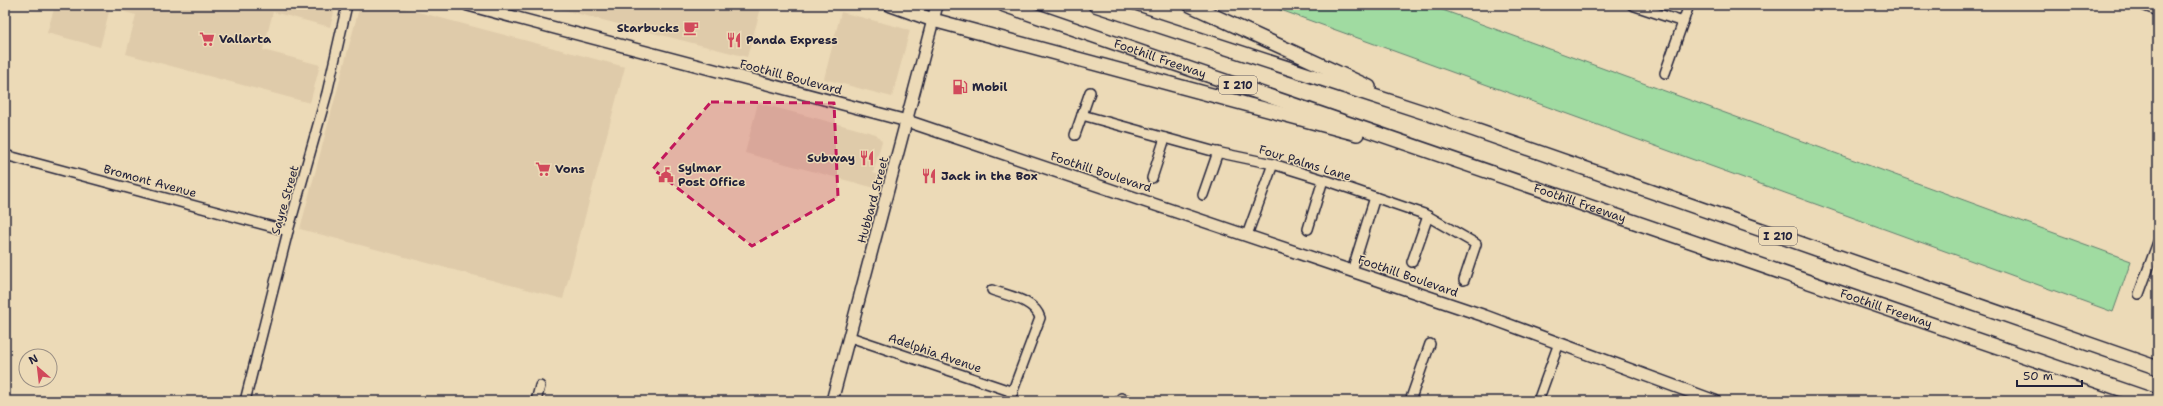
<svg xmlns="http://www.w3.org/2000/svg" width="2163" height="406" font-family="'Shantell Sans',sans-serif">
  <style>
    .built { fill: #dfcbaa }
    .green { fill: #a0dba1; stroke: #617e6e }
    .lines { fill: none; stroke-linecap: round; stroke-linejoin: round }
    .minor-casing { stroke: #22223b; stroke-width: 12 }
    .major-casing { stroke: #22223b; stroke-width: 14 }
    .highway-casing { stroke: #22223b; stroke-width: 16 }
    .minor { stroke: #ecdab7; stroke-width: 9 }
    .major { stroke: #ecdab7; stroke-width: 11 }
    .highway { stroke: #ecdab7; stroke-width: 13 }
    .marked { fill: #c2185b; fill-opacity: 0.2; stroke: #c2185b; stroke-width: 3; stroke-dasharray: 8 5; stroke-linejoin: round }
    .labels { text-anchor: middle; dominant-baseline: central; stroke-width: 3; stroke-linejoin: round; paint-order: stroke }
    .shield { fill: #ecdab7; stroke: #5f5960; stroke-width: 1 }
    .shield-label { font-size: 11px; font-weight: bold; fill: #22223b }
    .poi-label { font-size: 12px; font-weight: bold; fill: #22223b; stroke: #ecdab7; text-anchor: start }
    .street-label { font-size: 12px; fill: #22223b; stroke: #ecdab7 }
  </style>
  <rect width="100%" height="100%" fill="#ecdab7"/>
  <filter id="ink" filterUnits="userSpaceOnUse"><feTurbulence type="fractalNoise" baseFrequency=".025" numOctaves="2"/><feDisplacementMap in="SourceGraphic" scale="8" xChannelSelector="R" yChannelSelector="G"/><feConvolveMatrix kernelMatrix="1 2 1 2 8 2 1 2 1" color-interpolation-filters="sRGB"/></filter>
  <g filter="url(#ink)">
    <!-- built -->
    <g class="built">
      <polygon points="55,5 336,5 330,27 273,12 263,50 320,65 310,103 126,54 136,15 110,8 100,47 47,33"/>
      <polygon points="360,5 392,5 625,67 563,299 300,229"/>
      <polygon points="544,5 762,5 747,57"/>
      <polygon points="841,12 910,30 892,97 824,79"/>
      <polygon points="758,103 876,134 882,141 873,173 879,175 875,188 745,153"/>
    </g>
    <!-- green -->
    <polygon class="green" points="1267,5 1429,5 2131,261 2113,312"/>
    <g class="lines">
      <!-- minor casing -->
      <g class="minor-casing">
        <g id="minor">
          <polyline points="1632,5 1683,22"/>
          <polyline points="2142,5 2158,11"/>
          <polyline points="1665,73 1689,5"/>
          <polyline points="1082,115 1216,152 1273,164 1328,181 1424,214 1476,244 1464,280"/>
          <polyline points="1075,135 1090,92"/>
          <polyline points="5,155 288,231"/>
          <polyline points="1152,178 1165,138"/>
          <polyline points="1203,195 1218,152"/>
          <polyline points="1308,229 1323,180"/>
          <polyline points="1247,235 1273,164"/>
          <polyline points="1412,262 1428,216"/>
          <polyline points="1352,271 1375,197"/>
          <path d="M992,290C1008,296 1035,300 1040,318L1009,401"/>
          <polyline points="2139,294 2158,242"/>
          <polyline points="850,337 1013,392"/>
          <polyline points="1121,398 1130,401"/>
          <polyline points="245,401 288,231 327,93 347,5"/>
          <polyline points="536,401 540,386"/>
          <polyline points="1410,401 1430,344"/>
          <polyline points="1538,401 1559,343"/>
        </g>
      </g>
      <!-- major casing -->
      <g class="major-casing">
        <g id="major">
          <polyline points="468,5 907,121 1485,316 1715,401"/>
          <polyline points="832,401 937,5"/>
        </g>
      </g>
      <!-- highway casing -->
      <g class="highway-casing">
        <g id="highway">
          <polyline points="891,5 933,20 1357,134"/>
          <path id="s1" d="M1004,5L2155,401"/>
          <polyline points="1095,5 1426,113 2158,368"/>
          <polyline points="1190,5 1369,87"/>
        </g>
      </g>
      <!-- minor -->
      <use href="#minor" class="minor"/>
      <!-- major -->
      <use href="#major" class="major"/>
      <!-- highway -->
      <use href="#highway" class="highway"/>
    </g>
  </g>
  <!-- marked area -->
  <path class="marked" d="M711,102L834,103L838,197L752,246L653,169Z"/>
  <!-- icons -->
  <defs>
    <g id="cafe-bare" transform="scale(1.2)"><path d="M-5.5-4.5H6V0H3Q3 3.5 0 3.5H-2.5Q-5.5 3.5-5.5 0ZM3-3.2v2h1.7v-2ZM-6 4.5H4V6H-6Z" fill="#d1495b" stroke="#ecdab7" stroke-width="2.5" paint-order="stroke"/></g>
    <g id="supermarket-bare" transform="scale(1.2)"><path d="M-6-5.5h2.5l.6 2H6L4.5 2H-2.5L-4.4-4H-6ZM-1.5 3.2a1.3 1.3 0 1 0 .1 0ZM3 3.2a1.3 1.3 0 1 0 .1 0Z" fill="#d1495b" stroke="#ecdab7" stroke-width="2.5" paint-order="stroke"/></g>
    <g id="restaurant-bare" transform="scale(1.2)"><path d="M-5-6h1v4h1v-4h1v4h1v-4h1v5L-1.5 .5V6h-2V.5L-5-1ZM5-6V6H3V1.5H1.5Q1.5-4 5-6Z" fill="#d1495b" stroke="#ecdab7" stroke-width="2.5" paint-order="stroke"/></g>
    <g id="fuel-bare" transform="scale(1.2)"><path d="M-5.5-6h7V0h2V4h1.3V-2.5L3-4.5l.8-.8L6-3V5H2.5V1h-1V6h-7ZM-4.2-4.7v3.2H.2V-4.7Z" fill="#d1495b" stroke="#ecdab7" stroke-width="2.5" paint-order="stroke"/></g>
    <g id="civic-bare" transform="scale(1.2)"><path d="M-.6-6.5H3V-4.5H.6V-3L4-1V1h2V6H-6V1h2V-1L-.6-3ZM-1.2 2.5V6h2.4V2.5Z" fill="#d1495b" stroke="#ecdab7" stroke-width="2.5" paint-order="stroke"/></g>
  </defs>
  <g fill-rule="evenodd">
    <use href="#cafe-bare" x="691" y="28"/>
    <use href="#supermarket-bare" x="207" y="39"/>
    <use href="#restaurant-bare" x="734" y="40"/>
    <use href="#fuel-bare" x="960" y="87"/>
    <use href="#restaurant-bare" x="867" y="158"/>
    <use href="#supermarket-bare" x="543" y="169"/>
    <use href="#civic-bare" x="666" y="175"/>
    <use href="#restaurant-bare" x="929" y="176"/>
  </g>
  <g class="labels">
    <!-- shield labels -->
    <g class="shield">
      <rect x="1219" y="76" width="38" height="18" rx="3"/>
      <rect x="1759" y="227" width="38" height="18" rx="3"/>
    </g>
    <g class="shield-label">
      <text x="1238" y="85">I 210</text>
      <text x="1778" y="236">I 210</text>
    </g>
    <!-- poi labels -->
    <g class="poi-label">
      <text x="679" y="28" text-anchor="end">Starbucks</text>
      <text x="219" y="39">Vallarta</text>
      <text x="746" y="40">Panda Express</text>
      <text x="972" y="87">Mobil</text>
      <text x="855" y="158" text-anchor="end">Subway</text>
      <text x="678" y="168">Sylmar<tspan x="678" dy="14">Post Office</tspan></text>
      <text x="555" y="169">Vons</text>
      <text x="941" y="176">Jack in the Box</text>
    </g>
    <!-- street labels -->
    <g class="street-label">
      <text stroke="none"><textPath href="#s1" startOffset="165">Foothill Freeway</textPath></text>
      <text transform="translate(791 77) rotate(15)">Foothill Boulevard</text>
      <text transform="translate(1305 163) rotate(17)">Four Palms Lane</text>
      <text transform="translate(1101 172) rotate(18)">Foothill Boulevard</text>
      <text transform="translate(150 181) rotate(15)">Bromont Avenue</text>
      <text transform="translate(285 200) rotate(-74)">Sayre Street</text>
      <text transform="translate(873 200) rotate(-75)">Hubbard Street</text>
      <text stroke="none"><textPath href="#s1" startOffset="609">Foothill Freeway</textPath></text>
      <text transform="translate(1408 276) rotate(19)">Foothill Boulevard</text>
      <text stroke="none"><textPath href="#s1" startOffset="933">Foothill Freeway</textPath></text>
      <text transform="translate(935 353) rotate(19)">Adelphia Avenue</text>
    </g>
  </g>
  <!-- margin -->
  <rect width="2163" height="406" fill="none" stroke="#ecdab7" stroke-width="20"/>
  <rect x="10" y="10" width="2143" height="386" fill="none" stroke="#22223b" stroke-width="1.5" filter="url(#ink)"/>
  <!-- north arrow -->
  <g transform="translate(38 368) rotate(332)"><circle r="19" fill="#ecdab7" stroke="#9b9085"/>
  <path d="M0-3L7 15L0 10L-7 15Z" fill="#d1495b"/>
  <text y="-6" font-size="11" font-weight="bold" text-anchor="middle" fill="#22223b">N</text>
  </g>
  <!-- scale -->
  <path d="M2017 380v6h65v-6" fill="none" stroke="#22223b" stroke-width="2"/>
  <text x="2023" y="380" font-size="12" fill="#22223b" stroke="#ecdab7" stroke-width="3" paint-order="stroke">50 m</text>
</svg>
